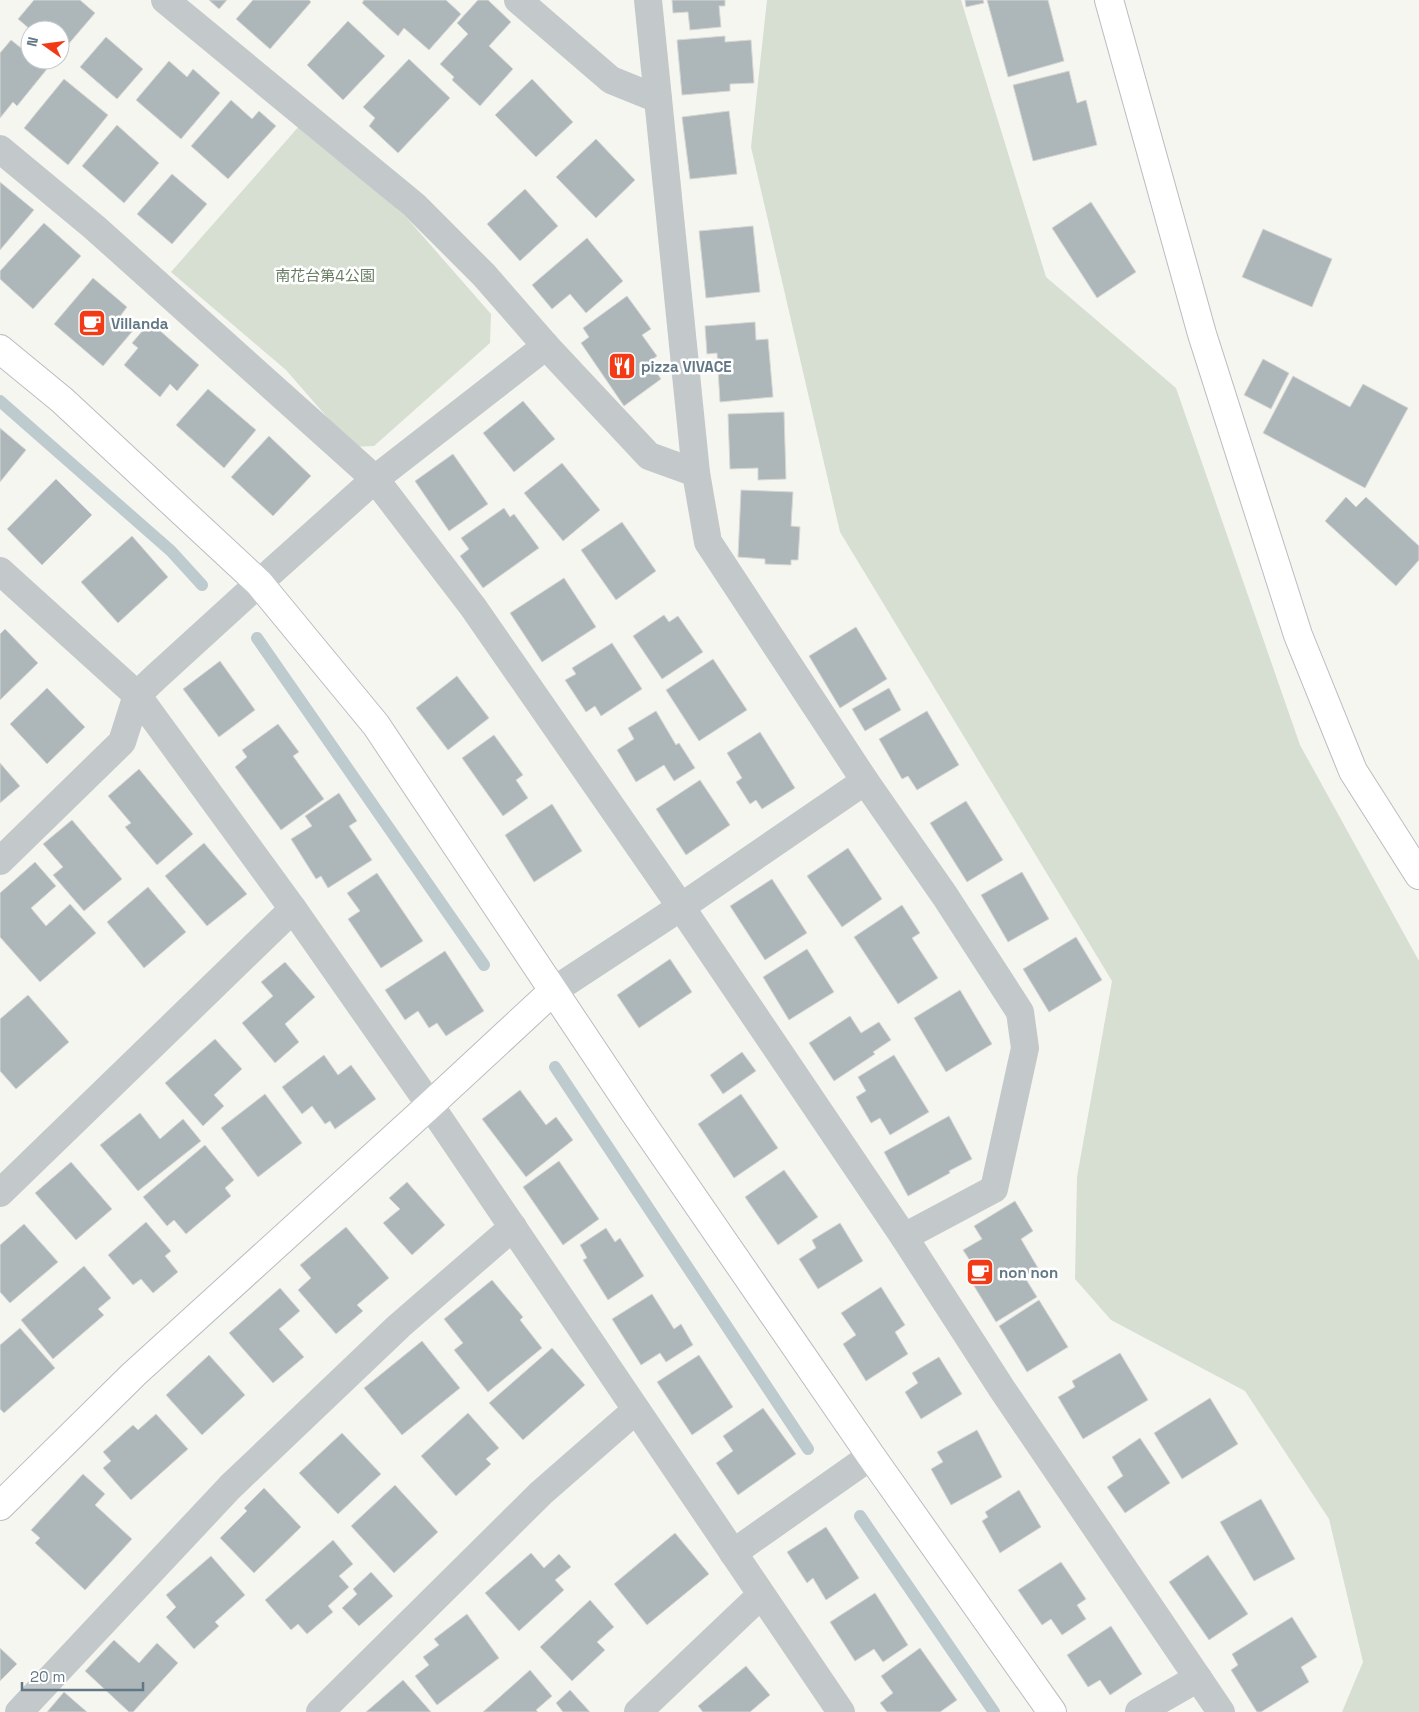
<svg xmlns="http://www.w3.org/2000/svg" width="1419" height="1712" font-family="'Space Grotesk','Noto Sans JP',sans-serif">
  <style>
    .green { fill: #d7ded2 }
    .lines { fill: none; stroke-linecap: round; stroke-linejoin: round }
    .stream { stroke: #bdcbcf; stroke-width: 12 }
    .building { fill: #adb7ba; stroke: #d7d7d4 }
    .secondary-casing { stroke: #b7bdc1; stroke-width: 30 }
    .street { stroke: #c3c8ca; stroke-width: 28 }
    .secondary { stroke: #fff; stroke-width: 28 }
    .labels { text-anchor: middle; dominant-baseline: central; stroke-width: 5; stroke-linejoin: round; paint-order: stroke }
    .park-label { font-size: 15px; fill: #687c61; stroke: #fff }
    .poi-label { font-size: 15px; font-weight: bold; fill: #627885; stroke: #fff; text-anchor: start }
  </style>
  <rect width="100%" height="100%" fill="#f6f6f1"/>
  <!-- green -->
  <g class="green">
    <polygon points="767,0 961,0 1046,277 1176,388 1300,745 1419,961 1419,1712 1342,1712 1363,1662 1329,1519 1245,1391 1111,1320 1075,1279 1077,1177 1112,981 840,532 751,147"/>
    <polygon points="300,125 406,217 491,314 490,343 374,446 353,447 286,370 171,272"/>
  </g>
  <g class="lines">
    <!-- stream -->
    <g class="stream">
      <polyline points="0,401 171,551 202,585"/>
      <polyline points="257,638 484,965"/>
      <polyline points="555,1067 808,1449"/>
      <polyline points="860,1516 994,1712"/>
    </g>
  </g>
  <!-- building -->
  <g class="building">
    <polygon points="34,0 80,0 95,13 60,54 60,30 31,30 18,19"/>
    <polygon points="209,0 227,0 219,9"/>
    <polygon points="253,0 309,0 311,2 270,49 236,19"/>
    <polygon points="364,0 446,0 461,14 429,50 404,28 398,36 362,3"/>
    <polygon points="478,0 488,0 511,22 489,46 513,69 480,106 452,80 454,77 440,64 468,34 457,23"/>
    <polygon points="672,0 725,0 725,6 719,6 721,27 690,30 688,12 673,13"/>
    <polygon points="965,0 983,0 984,3 966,7"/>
    <polygon points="987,0 1048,0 1064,61 1008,77"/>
    <polygon points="348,21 385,56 343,100 307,65"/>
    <polygon points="725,36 725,42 751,40 754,83 730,84 730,91 682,95 677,40"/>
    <polygon points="106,37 143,69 117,99 80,67"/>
    <polygon points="11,40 30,55 30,60 36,60 47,69 17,106 13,102 0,118 0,53"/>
    <polygon points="409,59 450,98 398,153 369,126 375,118 363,107"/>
    <polygon points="169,61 187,77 193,69 220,93 181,139 136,100"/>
    <polygon points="1069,71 1077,103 1086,100 1097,145 1033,161 1013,85"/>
    <polygon points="64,79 108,115 68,165 24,128"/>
    <polygon points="532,79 573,122 536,157 495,115"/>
    <polygon points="231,100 252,119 259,111 276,126 228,179 191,146"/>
    <polygon points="729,111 737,174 690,179 682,117"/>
    <polygon points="117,125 159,163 124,203 82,166"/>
    <polygon points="596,139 635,180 596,218 556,177"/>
    <polygon points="172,174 207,204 172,244 137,214"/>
    <polygon points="0,182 34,210 0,250"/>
    <polygon points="525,189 558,226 520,261 487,224"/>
    <polygon points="1091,202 1136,272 1097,298 1052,228"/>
    <polygon points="44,223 81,256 33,309 0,279 0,271"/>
    <polygon points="753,226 760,292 706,298 699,231"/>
    <polygon points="1263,229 1332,259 1312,307 1242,277"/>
    <polygon points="587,238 623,281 586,313 570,294 552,309 532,285"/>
    <polygon points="93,278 127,307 121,315 136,327 103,366 54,324"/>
    <polygon points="627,296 651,329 642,335 657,356 649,362 661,379 624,406 581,343 589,337 583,328"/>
    <polygon points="150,322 199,365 177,391 170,384 160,397 124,365 138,348 132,343"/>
    <polygon points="755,322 756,340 768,339 773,397 720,402 717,353 707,354 705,326"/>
    <polygon points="1263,359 1289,373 1271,409 1244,395"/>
    <polygon points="1293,376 1350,407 1363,384 1408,408 1365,488 1263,433"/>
    <polygon points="208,389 256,430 224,468 176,425"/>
    <polygon points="523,401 555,439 514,472 483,433"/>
    <polygon points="784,412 786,479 758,480 758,468 730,469 728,414"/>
    <polygon points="0,428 26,450 0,482"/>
    <polygon points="269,436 311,476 273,516 231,477"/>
    <polygon points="453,454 488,504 449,531 415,481"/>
    <polygon points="562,463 600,510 563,541 524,493"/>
    <polygon points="56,479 92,515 42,565 7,529"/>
    <polygon points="741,490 793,492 791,526 800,527 798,560 791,560 791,565 765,564 765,559 738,557"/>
    <polygon points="1346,497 1356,507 1366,497 1419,546 1419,560 1396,586 1325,521"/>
    <polygon points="504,508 510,517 514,514 539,548 483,588 460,556 469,549 461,538"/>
    <polygon points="622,522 656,571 616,600 581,550"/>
    <polygon points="132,536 168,577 118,623 81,582"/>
    <polygon points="564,578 596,627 542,662 510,613"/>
    <polygon points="664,615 669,622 678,616 703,652 662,679 633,636"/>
    <polygon points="856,627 887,679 840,708 809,656"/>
    <polygon points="5,629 38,663 0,700 0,634"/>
    <polygon points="612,643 642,689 601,716 595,706 586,712 565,680 576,674 572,668"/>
    <polygon points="713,659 747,710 699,741 666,690"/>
    <polygon points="220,661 255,710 219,737 183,689"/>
    <polygon points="457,676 489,718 448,750 416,708"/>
    <polygon points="47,688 85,727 47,764 10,724"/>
    <polygon points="889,688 901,710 865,731 852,709"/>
    <polygon points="656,711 676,745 679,743 695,768 674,781 664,765 636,782 617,750 634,739 628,728"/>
    <polygon points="927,711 959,765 917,790 908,776 902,779 879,739"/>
    <polygon points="278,724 299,752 293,756 324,799 281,830 235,767 247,757 242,750"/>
    <polygon points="760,732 795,788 762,809 756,800 750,804 736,782 742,778 727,753"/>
    <polygon points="494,735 523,775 516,780 528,798 503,816 462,758"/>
    <polygon points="0,763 20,786 0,803"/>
    <polygon points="139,769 193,834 157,865 125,827 131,823 108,796"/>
    <polygon points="700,780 730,825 686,855 656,809"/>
    <polygon points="339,793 357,821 349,826 372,860 328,888 321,876 316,879 291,839 312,826 305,816"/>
    <polygon points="966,801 1003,860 967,882 930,823"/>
    <polygon points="552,804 582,851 534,882 505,835"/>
    <polygon points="72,820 122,879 84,911 53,875 63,867 43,844"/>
    <polygon points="204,843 247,894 207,926 165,876"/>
    <polygon points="848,848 882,899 842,927 807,876"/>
    <polygon points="35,862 56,886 31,908 46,926 70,904 96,933 40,982 0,937 0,893"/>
    <polygon points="1022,872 1049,919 1008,942 981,895"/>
    <polygon points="377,873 423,941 381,968 348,919 360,911 347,893"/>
    <polygon points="772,879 807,933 765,960 730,906"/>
    <polygon points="148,887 186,932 144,968 107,922"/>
    <polygon points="902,905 920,933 912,938 938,978 898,1004 854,937"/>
    <polygon points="1076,937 1102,980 1049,1012 1023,969"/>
    <polygon points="807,949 834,992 789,1020 763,977"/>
    <polygon points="445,951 484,1011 446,1036 437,1023 429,1028 418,1011 405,1020 385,990"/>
    <polygon points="670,959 692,992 639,1028 617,995"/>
    <polygon points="285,962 315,997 285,1024 299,1042 275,1063 242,1023 273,996 261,982"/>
    <polygon points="960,990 992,1044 946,1072 914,1018"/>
    <polygon points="28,995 69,1042 16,1089 0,1071 0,1019"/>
    <polygon points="850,1016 861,1033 879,1022 891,1040 873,1052 875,1054 834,1081 809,1043"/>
    <polygon points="215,1039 242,1069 214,1095 224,1106 203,1126 165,1083"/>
    <polygon points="742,1052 756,1071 723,1094 710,1075"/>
    <polygon points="324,1055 338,1075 351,1065 376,1099 335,1129 330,1121 325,1124 312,1106 302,1114 282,1087"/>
    <polygon points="894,1055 929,1112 890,1135 880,1118 871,1123 856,1097 866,1091 858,1077"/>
    <polygon points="520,1090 546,1125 556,1117 573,1140 526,1177 482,1119"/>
    <polygon points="265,1094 302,1143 258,1177 221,1128"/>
    <polygon points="741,1094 778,1148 734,1178 698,1124"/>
    <polygon points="140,1113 160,1139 183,1119 201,1141 138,1191 100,1145"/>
    <polygon points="949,1116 972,1159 949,1171 950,1173 908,1196 884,1152"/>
    <polygon points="205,1145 234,1180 225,1188 231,1196 186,1234 174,1220 167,1226 143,1197"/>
    <polygon points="559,1161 599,1219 563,1245 523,1187"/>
    <polygon points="71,1162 112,1209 76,1240 35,1193"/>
    <polygon points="784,1170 818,1217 778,1245 745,1197"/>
    <polygon points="407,1182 445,1225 412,1255 383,1223 400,1209 389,1198"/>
    <polygon points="1015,1201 1033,1231 1021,1239 1038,1268 1024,1276 1037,1297 996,1322 971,1281 980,1276 963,1250 982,1239 974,1226"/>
    <polygon points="146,1222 171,1251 165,1256 178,1272 153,1293 141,1279 133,1285 108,1255"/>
    <polygon points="840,1223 863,1261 818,1289 799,1259 816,1248 812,1240"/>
    <polygon points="24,1224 58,1262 10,1303 0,1292 0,1245"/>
    <polygon points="346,1227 389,1278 357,1305 363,1311 336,1334 298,1290 311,1278 300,1265"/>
    <polygon points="606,1228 615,1242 620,1238 644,1276 608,1300 583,1260 587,1258 580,1245"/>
    <polygon points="84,1266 111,1298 98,1309 104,1315 53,1359 21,1320"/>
    <polygon points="492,1280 523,1317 520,1320 542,1348 488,1392 454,1350 463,1343 444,1319"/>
    <polygon points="881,1287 905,1325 895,1332 908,1354 866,1381 843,1344 856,1335 841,1313"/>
    <polygon points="280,1288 300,1311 279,1329 304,1357 273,1383 229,1333"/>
    <polygon points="652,1294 674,1329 681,1324 693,1345 666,1362 660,1353 641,1365 612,1319"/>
    <polygon points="1039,1300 1068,1347 1027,1372 999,1326"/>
    <polygon points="20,1328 55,1368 4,1413 0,1409 0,1345"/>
    <polygon points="422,1341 460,1388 402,1435 364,1388"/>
    <polygon points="552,1348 585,1385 523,1440 489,1403"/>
    <polygon points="1120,1353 1148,1400 1083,1439 1058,1397 1075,1387 1072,1381"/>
    <polygon points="209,1355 245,1395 202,1435 166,1395"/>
    <polygon points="699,1355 733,1407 692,1435 657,1382"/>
    <polygon points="939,1357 962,1394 921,1419 905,1392 918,1383 912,1373"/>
    <polygon points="1210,1398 1238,1444 1182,1479 1154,1433"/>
    <polygon points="763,1408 796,1454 738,1495 716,1463 733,1451 723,1436"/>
    <polygon points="468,1413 499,1448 486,1459 491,1464 456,1496 421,1456"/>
    <polygon points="156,1414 188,1449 131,1500 103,1468 111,1461 103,1452 133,1425 138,1430"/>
    <polygon points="977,1430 1002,1477 951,1505 931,1469 943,1462 937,1452"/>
    <polygon points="342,1433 381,1474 338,1514 299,1473"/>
    <polygon points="1140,1438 1170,1483 1125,1513 1107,1487 1123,1476 1112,1457"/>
    <polygon points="83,1474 105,1494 95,1505 132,1539 85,1590 35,1543 40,1538 31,1530"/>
    <polygon points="395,1485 438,1532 394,1573 351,1526"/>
    <polygon points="264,1488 301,1527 254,1573 220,1538 247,1511 244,1508"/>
    <polygon points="1019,1490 1041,1527 1000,1553 982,1521 988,1517 985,1512"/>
    <polygon points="1261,1499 1295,1559 1254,1581 1220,1522"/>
    <polygon points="826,1527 859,1578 826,1600 813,1578 807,1583 787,1552"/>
    <polygon points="675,1533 709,1574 647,1625 614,1584"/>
    <polygon points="333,1540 353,1564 339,1576 349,1587 328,1606 333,1612 307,1634 298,1624 291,1630 265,1600"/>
    <polygon points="531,1553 544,1568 559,1554 571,1567 555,1580 564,1590 519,1631 485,1593"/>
    <polygon points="1208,1555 1248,1614 1209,1640 1169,1582"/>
    <polygon points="211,1556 245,1595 215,1622 219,1626 194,1649 166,1617 176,1607 166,1595"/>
    <polygon points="1061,1562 1086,1599 1077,1605 1086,1619 1062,1635 1051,1619 1042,1625 1018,1590"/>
    <polygon points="371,1572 393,1596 359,1626 342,1608 357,1594 353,1589"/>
    <polygon points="875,1593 908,1645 883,1662 874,1649 855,1661 830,1622"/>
    <polygon points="590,1600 614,1627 597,1642 605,1650 572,1681 540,1647"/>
    <polygon points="467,1614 499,1658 437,1705 415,1676 429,1665 423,1657 439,1645 434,1639"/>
    <polygon points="1292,1617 1317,1657 1301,1667 1309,1682 1261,1712 1257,1712 1231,1670 1238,1665 1232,1654"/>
    <polygon points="1111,1626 1142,1674 1110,1695 1100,1680 1088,1687 1067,1655"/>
    <polygon points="114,1640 139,1663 157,1643 178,1663 133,1712 129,1712 85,1671"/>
    <polygon points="0,1648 17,1664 0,1681"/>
    <polygon points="920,1648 957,1700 940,1712 887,1712 880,1703 893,1693 881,1676"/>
    <polygon points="746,1666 770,1695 750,1712 703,1712 698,1706"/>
    <polygon points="530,1670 552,1696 536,1710 538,1712 483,1712"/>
    <polygon points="403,1680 431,1712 366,1712"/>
    <polygon points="570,1690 590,1712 563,1712 556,1703"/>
    <polygon points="64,1692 87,1712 47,1712"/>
  </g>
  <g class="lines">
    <!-- secondary casing -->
    <g class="secondary-casing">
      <g id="secondary">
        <polyline points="1109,0 1202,334 1298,635 1353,771 1419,875"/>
        <polyline points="0,349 62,400 259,583 376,725 635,1113 871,1456 1052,1712"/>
        <polyline points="0,1506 134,1374 430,1105 553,991"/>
      </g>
    </g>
    <!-- street -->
    <g class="street">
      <polyline points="165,0 414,205 484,275 546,346 649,456 696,473"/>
      <polyline points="518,0 611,80 658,99"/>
      <polyline points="648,0 696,473 708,542 865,781 945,896 1020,1012 1025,1048 994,1189 904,1237"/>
      <polyline points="0,149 94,227 375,479 473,607 681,907 904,1237 1002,1389 1221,1712"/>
      <polyline points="0,571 137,695 293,909 430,1105 841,1712"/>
      <polyline points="0,861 122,742 137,695 156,677 259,583 375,479 546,346"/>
      <polyline points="553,991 681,907 865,781"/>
      <polyline points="0,1193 293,909"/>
      <polyline points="733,1553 871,1456"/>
      <polyline points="19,1712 230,1487 399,1326 513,1227"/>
      <polyline points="320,1712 541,1493 636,1410"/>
      <polyline points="638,1712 761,1595"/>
      <polyline points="1139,1712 1198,1678"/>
    </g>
    <!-- secondary -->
    <use href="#secondary" class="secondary"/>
  </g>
  <!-- icons -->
  <defs>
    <g id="cafe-square" transform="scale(1.4375)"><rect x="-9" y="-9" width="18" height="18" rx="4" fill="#f23b16" stroke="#fff"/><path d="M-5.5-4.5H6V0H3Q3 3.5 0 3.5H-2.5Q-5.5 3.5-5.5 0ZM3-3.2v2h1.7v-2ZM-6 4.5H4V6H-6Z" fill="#fff"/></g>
    <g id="restaurant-square" transform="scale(1.4375)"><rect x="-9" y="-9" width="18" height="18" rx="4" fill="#f23b16" stroke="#fff"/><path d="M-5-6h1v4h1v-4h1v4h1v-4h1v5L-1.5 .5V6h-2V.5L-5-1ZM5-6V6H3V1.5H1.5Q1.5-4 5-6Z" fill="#fff"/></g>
  </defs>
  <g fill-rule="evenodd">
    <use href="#cafe-square" x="92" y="323"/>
    <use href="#restaurant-square" x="622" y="366"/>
    <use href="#cafe-square" x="980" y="1272"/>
  </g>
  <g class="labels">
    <!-- park labels -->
    <g class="park-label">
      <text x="325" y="275">南花台第4公園</text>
    </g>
    <!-- poi labels -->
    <g class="poi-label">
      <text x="111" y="323">Villanda</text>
      <text x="641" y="366">pizza VIVACE</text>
      <text x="999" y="1272">non non</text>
    </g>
  </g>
  <!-- north arrow -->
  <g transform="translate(45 45) rotate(284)"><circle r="24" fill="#ffffff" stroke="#c0c9ce"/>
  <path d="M0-4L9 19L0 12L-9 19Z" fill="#f23b16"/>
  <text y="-8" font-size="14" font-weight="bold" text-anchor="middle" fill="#627885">N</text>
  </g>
  <!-- scale -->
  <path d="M22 1682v8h121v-8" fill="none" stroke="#627885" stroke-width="2.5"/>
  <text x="30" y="1682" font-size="15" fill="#627885" stroke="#ffffff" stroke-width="4" paint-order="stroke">20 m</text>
</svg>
